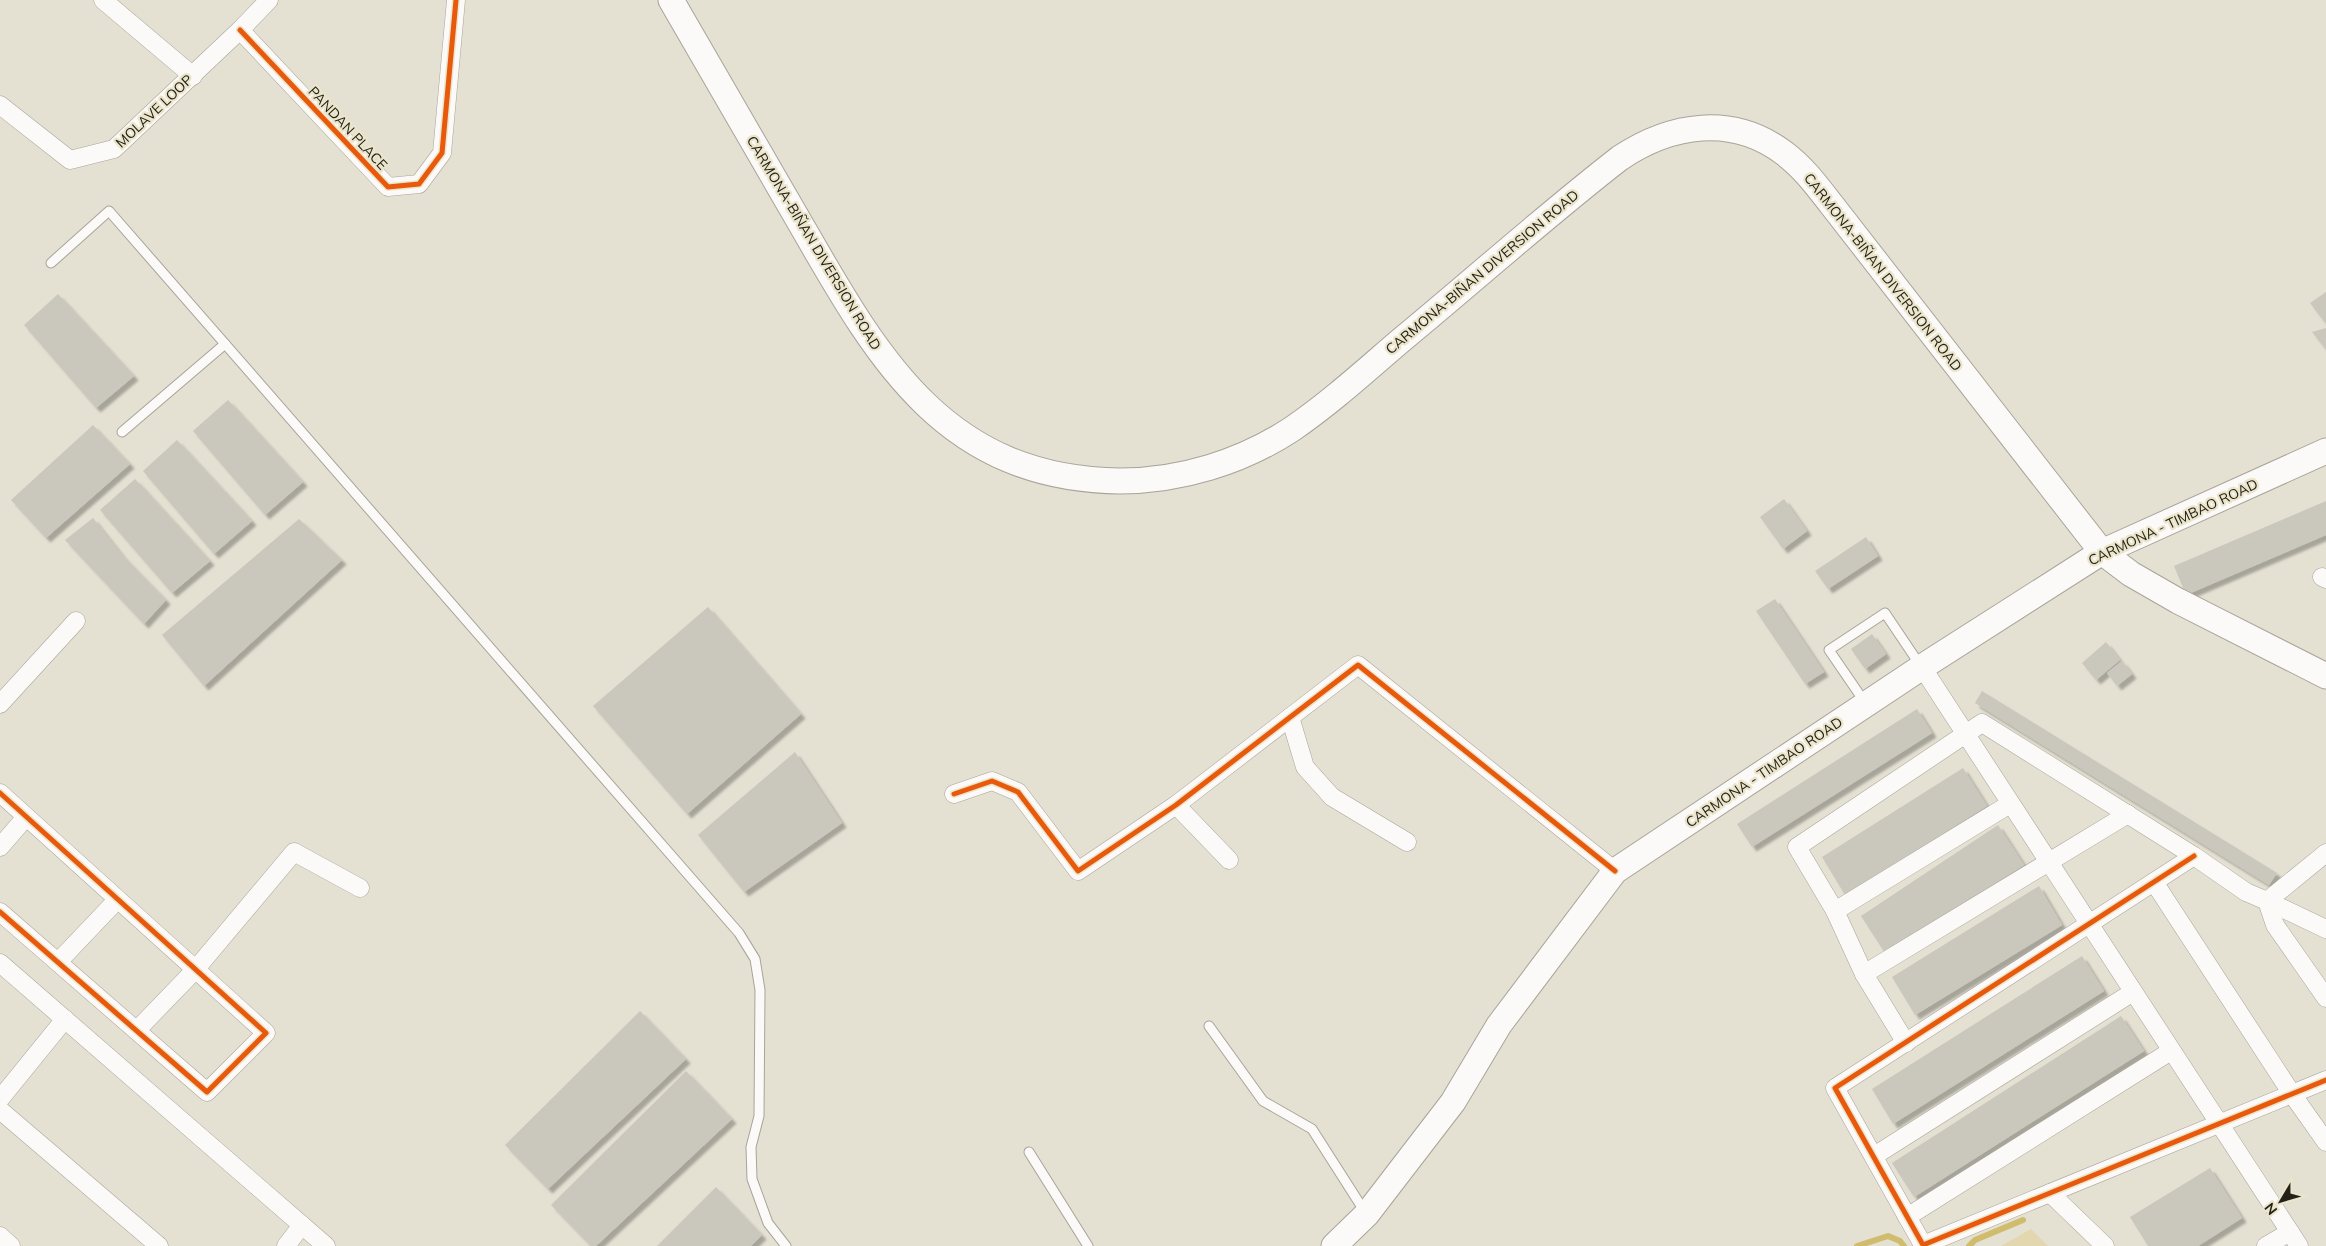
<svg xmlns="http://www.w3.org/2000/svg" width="2326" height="1246" font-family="Mulish,sans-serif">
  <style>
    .green { fill: #e2d7ae }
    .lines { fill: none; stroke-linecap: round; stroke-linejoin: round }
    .stream { stroke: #cfbc6d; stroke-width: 6 }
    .building { fill: #cac7bc; filter: url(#shadow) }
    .service-casing { stroke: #a8a499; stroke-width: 11 }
    .minor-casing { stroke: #a8a499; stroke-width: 19 }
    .secondary-casing { stroke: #a8a499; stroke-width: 27 }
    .service { stroke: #fbfaf8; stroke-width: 9 }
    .minor { stroke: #fbfaf8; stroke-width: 18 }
    .secondary { stroke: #fbfaf8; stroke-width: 25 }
    .cycleway-casing { stroke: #ebe5cb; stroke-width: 8 }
    .cycleway { stroke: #e8590c; stroke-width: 5 }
    .labels { text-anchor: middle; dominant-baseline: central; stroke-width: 4.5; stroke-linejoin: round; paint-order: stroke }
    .street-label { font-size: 14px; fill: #242218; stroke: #ebe5cb }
  </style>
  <defs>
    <filter id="shadow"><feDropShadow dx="4.5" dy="4.5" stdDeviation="1" flood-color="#0004"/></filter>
  </defs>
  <rect width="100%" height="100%" fill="#e4e0d2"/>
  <!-- green -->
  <polygon class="green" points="2031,1229 2048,1246 2001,1246"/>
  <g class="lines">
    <!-- stream -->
    <g class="stream">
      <polyline points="1857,1246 1888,1236 1900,1241 1904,1246"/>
      <polyline points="1969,1246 1975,1240 2023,1220"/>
    </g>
  </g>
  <!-- building -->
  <g class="building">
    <polygon points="2326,292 2326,324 2310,303"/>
    <polygon points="58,294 134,376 96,408 24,325"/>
    <polygon points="2326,328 2326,350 2312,332"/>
    <polygon points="228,400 303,482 265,515 193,431"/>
    <polygon points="93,425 130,464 46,538 11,500"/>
    <polygon points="177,440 252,521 214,554 143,471"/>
    <polygon points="135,479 210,561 172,593 100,510"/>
    <polygon points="1784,499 1807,531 1783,549 1760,517"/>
    <polygon points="2326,501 2326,535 2186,595 2174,566"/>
    <polygon points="93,518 122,555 166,600 144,624 65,540"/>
    <polygon points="299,519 342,560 204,686 162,635"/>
    <polygon points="1866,537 1878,556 1828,589 1815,571"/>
    <polygon points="1775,599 1824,672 1805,684 1756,611"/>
    <polygon points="708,607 801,714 687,814 593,706"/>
    <polygon points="1872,634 1886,654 1865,669 1851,649"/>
    <polygon points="2106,642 2120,660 2096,680 2082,663"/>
    <polygon points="2122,661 2132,674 2117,686 2107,673"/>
    <polygon points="1982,691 2277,873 2269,885 1975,703"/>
    <polygon points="1917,709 1932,733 1752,847 1737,824"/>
    <polygon points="795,752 842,823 744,892 698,835"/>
    <polygon points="1963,768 1987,806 1845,895 1822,857"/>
    <polygon points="1998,825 2024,865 1887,956 1861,916"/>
    <polygon points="2039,886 2062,925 1915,1015 1892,977"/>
    <polygon points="2082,956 2104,991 1893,1124 1872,1089"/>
    <polygon points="640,1011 686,1059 548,1189 505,1145"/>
    <polygon points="2121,1016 2144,1051 1914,1197 1892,1163"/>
    <polygon points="686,1071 732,1119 596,1246 591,1246 551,1205"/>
    <polygon points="2210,1168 2242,1218 2198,1246 2148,1246 2130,1217"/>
    <polygon points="716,1187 762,1235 751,1246 657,1246"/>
  </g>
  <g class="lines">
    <!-- service casing -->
    <g class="service-casing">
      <g id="service">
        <polyline points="51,263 109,211 739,933 755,959 760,990 759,1116 751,1147 752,1179 768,1223 786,1246"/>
        <polyline points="122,432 225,344"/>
        <polyline points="1866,704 1829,650 1885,613 1920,665"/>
        <polyline points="1209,1026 1263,1101 1312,1129 1365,1212"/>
        <polyline points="1029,1152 1088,1246"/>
      </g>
    </g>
    <!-- minor casing -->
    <g class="minor-casing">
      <g id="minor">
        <polyline points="103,0 193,76"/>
        <polyline points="240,30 388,187 419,184 442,153 456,0"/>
        <polyline points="0,105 70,160 114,149 240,30 269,0"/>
        <polyline points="2322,577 2326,579"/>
        <polyline points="1922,667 2299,1246"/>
        <polyline points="0,704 76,621"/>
        <polyline points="1290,717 1305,767 1332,797 1407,842"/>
        <polyline points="0,793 266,1033 207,1092 0,912"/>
        <polyline points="954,794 992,781 1018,792 1078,871 1176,805 1358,665 1615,871"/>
        <polyline points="1176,805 1229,860"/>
        <polyline points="0,847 26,817"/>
        <polyline points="2194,856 1835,1088 1923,1245 2326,1080"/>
        <polyline points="2154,882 2292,1094 2326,1142"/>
        <polyline points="2267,901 2275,925 2326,998"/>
        <polyline points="2267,901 2326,929"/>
        <polyline points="1835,911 2010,804"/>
        <polyline points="58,962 117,900"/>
        <polyline points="0,963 326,1246"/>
        <polyline points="1864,974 2128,814"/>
        <polyline points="137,1030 195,970 294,852 360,888"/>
        <polyline points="1906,1043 1864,974 1835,911 1797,847 1982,723 2194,856 2246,892 2267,901 2326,853"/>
        <polyline points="0,1099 65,1019"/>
        <polyline points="0,1110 159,1246"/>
        <polyline points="1874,1156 2133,992"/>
        <polyline points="2050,1193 2105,1246"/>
        <polyline points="1907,1217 2171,1051"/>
        <polyline points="0,1236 11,1246"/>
        <polyline points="286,1246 302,1225"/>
        <polyline points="2266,1246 2290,1232"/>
      </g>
    </g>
    <!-- secondary casing -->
    <g class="secondary-casing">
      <g id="secondary">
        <path d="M671,0C711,70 752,139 792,209C872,347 937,479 1120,481C1180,481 1242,462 1292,429C1330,403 1364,372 1399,342C1473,281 1544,217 1620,158C1671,124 1732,114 1784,153C1803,167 1817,186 1831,204L2102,552L2131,574L2178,601L2326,676"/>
        <polyline points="1334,1246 1367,1214 1453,1102 1499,1025 1615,871 1922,667 2102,552 2326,451"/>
      </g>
    </g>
    <!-- service -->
    <use href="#service" class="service"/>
    <!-- minor -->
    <use href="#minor" class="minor"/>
    <!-- secondary -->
    <use href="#secondary" class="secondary"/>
    <!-- cycleway casing -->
    <g class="cycleway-casing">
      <g id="cycleway">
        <polyline points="240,30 388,187 419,184 442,153 456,0"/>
        <polyline points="0,793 266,1033 207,1092 0,912"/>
        <polyline points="954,794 992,781 1018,792 1078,871 1176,805 1358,665 1615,871"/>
        <polyline points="2194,856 1835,1088 1923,1245 2326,1080"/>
      </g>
    </g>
    <!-- cycleway -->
    <use href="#cycleway" class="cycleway"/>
  </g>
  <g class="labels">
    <!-- street labels -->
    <g class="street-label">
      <text transform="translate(154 111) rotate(-43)">MOLAVE LOOP</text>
      <text transform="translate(348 128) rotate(47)">PANDAN PLACE</text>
      <text transform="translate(814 243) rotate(59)">CARMONA-BIÑAN DIVERSION ROAD</text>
      <text transform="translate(1482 272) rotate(-40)">CARMONA-BIÑAN DIVERSION ROAD</text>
      <text transform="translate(1883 272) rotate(52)">CARMONA-BIÑAN DIVERSION ROAD</text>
      <text transform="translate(2173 522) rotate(-25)">CARMONA - TIMBAO ROAD</text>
      <text transform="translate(1764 772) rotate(-34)">CARMONA - TIMBAO ROAD</text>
    </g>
  </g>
  <!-- north arrow -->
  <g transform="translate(2281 1201) rotate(232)" stroke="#ebe5cb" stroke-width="4" paint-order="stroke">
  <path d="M0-4L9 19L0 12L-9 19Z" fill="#242218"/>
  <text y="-8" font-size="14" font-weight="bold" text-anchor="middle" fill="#242218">N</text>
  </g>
</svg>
